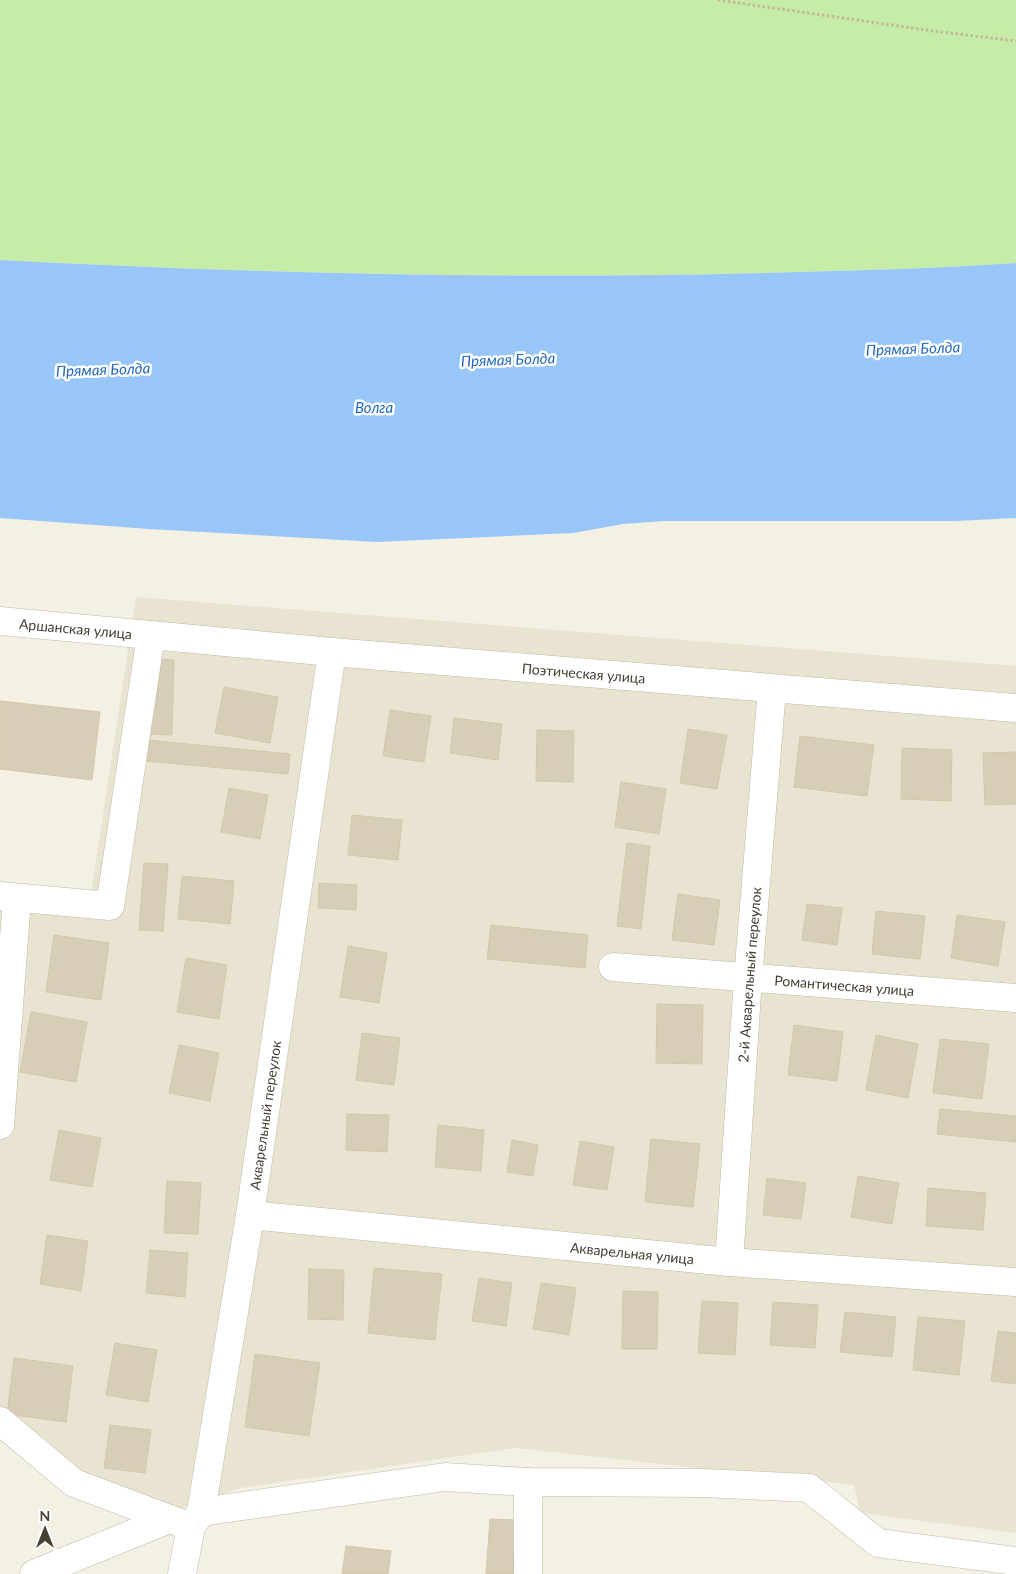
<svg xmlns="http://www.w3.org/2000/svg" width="1016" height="1574" font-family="Lato,sans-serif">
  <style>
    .residential { fill: #e8e4d1 }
    .green { fill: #c6eda8 }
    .water { fill: #99c6f8 }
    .building { fill: #d7ceb8; stroke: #d2c7ab }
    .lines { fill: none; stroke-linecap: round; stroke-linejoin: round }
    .minor-casing { stroke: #c0baa5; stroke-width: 29 }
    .path { stroke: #c4b995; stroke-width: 3; stroke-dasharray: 2.5 2.5; stroke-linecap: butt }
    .minor { stroke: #fff; stroke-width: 28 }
    .labels { text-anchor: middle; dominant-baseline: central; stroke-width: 5; stroke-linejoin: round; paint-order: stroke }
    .street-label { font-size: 14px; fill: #474133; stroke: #fff }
    .water-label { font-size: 15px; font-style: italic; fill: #2169bd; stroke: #fff }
  </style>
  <rect width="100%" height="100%" fill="#f4f1e4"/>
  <!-- residential -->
  <polygon class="residential" points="136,597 1016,666 1016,1533 860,1513 854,1485 516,1448 241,1488 176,1510 75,1478 0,1414 0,884 91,894"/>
  <!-- green -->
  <path class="green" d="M0,0H1016V263C943,268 870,270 797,272C531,280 265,274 0,260Z"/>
  <!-- water -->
  <path class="water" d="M0,260C265,274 531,280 797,272C870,270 943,268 1016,263V518L956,521H664L623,524L573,533L377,542L149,529L0,518Z"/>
  <!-- building -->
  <g class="building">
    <polygon points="151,659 174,660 172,735 149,734"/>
    <polygon points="224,687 278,697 270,743 215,733"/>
    <polygon points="0,701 100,712 92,780 0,769"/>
    <polygon points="390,710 431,716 424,762 383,756"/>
    <polygon points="454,718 502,724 498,760 450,753"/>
    <polygon points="688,729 727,735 717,789 680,783"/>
    <polygon points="537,730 574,731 573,782 536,781"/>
    <polygon points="800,736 874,745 867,796 794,787"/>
    <polygon points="147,740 290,754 288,774 145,761"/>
    <polygon points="902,748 952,750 951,801 901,799"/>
    <polygon points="1016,752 1016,804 985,805 983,753"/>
    <polygon points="621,782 666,789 659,834 615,827"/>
    <polygon points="229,788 268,795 260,839 221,832"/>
    <polygon points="352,815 402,820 398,860 348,855"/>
    <polygon points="627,843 650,846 641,929 617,926"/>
    <polygon points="144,863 168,864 163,931 139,930"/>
    <polygon points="182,876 234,881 230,924 178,919"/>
    <polygon points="319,883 357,885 356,910 318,908"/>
    <polygon points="678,894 720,900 714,945 672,940"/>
    <polygon points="807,904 842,908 837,945 802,940"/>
    <polygon points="876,911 925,916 920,959 872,954"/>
    <polygon points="957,915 1005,922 998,966 951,958"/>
    <polygon points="491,925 588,935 585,968 487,959"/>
    <polygon points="54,935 109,943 101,1000 46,992"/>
    <polygon points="348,946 387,953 379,1003 340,997"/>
    <polygon points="186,958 227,965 219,1019 177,1012"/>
    <polygon points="657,1004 703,1005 702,1064 656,1063"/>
    <polygon points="31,1012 87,1022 76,1082 20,1072"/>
    <polygon points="794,1025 843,1032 837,1081 788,1075"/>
    <polygon points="362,1033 400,1038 394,1085 356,1080"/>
    <polygon points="876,1035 918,1044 908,1098 866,1090"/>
    <polygon points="940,1039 989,1044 982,1099 933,1093"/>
    <polygon points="179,1045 219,1053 210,1101 169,1093"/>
    <polygon points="940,1109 1016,1116 1016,1142 937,1134"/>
    <polygon points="347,1114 389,1115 387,1152 346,1150"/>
    <polygon points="438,1125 484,1130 481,1171 435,1167"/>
    <polygon points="59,1130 101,1138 92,1187 50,1180"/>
    <polygon points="651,1139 700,1144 693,1207 645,1202"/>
    <polygon points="512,1140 538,1145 533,1176 507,1172"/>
    <polygon points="580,1141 614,1147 607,1190 573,1185"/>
    <polygon points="858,1176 899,1183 892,1224 851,1217"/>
    <polygon points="767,1178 806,1183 801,1219 763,1215"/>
    <polygon points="167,1181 201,1183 198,1234 164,1233"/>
    <polygon points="928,1188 986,1193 983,1230 926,1226"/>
    <polygon points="47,1235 88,1241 81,1291 40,1284"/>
    <polygon points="150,1250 188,1253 185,1297 146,1293"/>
    <polygon points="374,1268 442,1274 435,1340 368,1333"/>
    <polygon points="309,1269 344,1270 343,1320 308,1319"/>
    <polygon points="479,1278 512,1283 506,1326 472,1321"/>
    <polygon points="541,1283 576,1288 569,1335 533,1329"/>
    <polygon points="623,1291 658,1292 657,1349 622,1349"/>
    <polygon points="702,1301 738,1303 735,1355 698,1353"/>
    <polygon points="773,1302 818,1305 815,1348 770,1345"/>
    <polygon points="845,1312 896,1317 892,1357 840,1352"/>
    <polygon points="918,1317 965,1321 959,1375 913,1370"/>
    <polygon points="998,1331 1016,1333 1016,1384 991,1381"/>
    <polygon points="115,1343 157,1350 148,1402 106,1395"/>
    <polygon points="255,1354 320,1363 309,1436 245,1427"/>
    <polygon points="14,1358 73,1366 66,1422 7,1414"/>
    <polygon points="110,1425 151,1430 145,1473 104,1468"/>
    <polygon points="490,1519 516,1520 513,1574 486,1574"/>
    <polygon points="346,1546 391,1551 388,1574 342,1574"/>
  </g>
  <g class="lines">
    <!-- minor casing -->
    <g class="minor-casing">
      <g id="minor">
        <path id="s1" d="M0,621L332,652L1016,708"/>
        <polyline points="0,896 110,906 151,635"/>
        <path id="s2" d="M613,967L1016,998"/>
        <polyline points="0,1125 17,898"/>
        <path id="s3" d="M250,1215L729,1262L1016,1282"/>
        <path id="s4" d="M729,1262L748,978L772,689"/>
        <polyline points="0,1421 74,1483 191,1527"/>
        <polyline points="201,1512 445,1477 528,1482 703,1483 809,1488 878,1543 1016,1561"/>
        <polyline points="34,1574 169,1519"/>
        <path id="s5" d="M182,1574L191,1527L201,1512L250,1215L332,652"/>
        <polyline points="528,1574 528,1482"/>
      </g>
    </g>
    <!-- path -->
    <polyline class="path" points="718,0 933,31 1016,41"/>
    <!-- minor -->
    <use href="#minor" class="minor"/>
  </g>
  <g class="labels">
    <!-- street labels -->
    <g class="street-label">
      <text stroke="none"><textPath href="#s1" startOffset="76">Аршанская улица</textPath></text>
      <text stroke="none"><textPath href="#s1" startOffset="586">Поэтическая улица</textPath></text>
      <text stroke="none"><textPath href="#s4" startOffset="288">2-й Акварельный переулок</textPath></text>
      <text stroke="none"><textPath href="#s2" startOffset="232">Романтическая улица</textPath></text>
      <text stroke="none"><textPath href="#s5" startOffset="468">Акварельный переулок</textPath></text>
      <text stroke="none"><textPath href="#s3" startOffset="384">Акварельная улица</textPath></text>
    </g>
    <!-- water labels -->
    <g class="water-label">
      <text transform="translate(913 348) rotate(-2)">Прямая Болда</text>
      <text transform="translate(508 359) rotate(-2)">Прямая Болда</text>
      <text transform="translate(103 369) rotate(-2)">Прямая Болда</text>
      <text x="374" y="407">Волга</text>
    </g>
  </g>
  <!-- north arrow -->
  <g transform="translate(45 1529)" stroke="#ffffff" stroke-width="4" paint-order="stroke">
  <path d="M0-4L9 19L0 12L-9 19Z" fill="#474133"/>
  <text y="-8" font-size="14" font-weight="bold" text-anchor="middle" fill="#474133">N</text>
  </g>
</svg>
